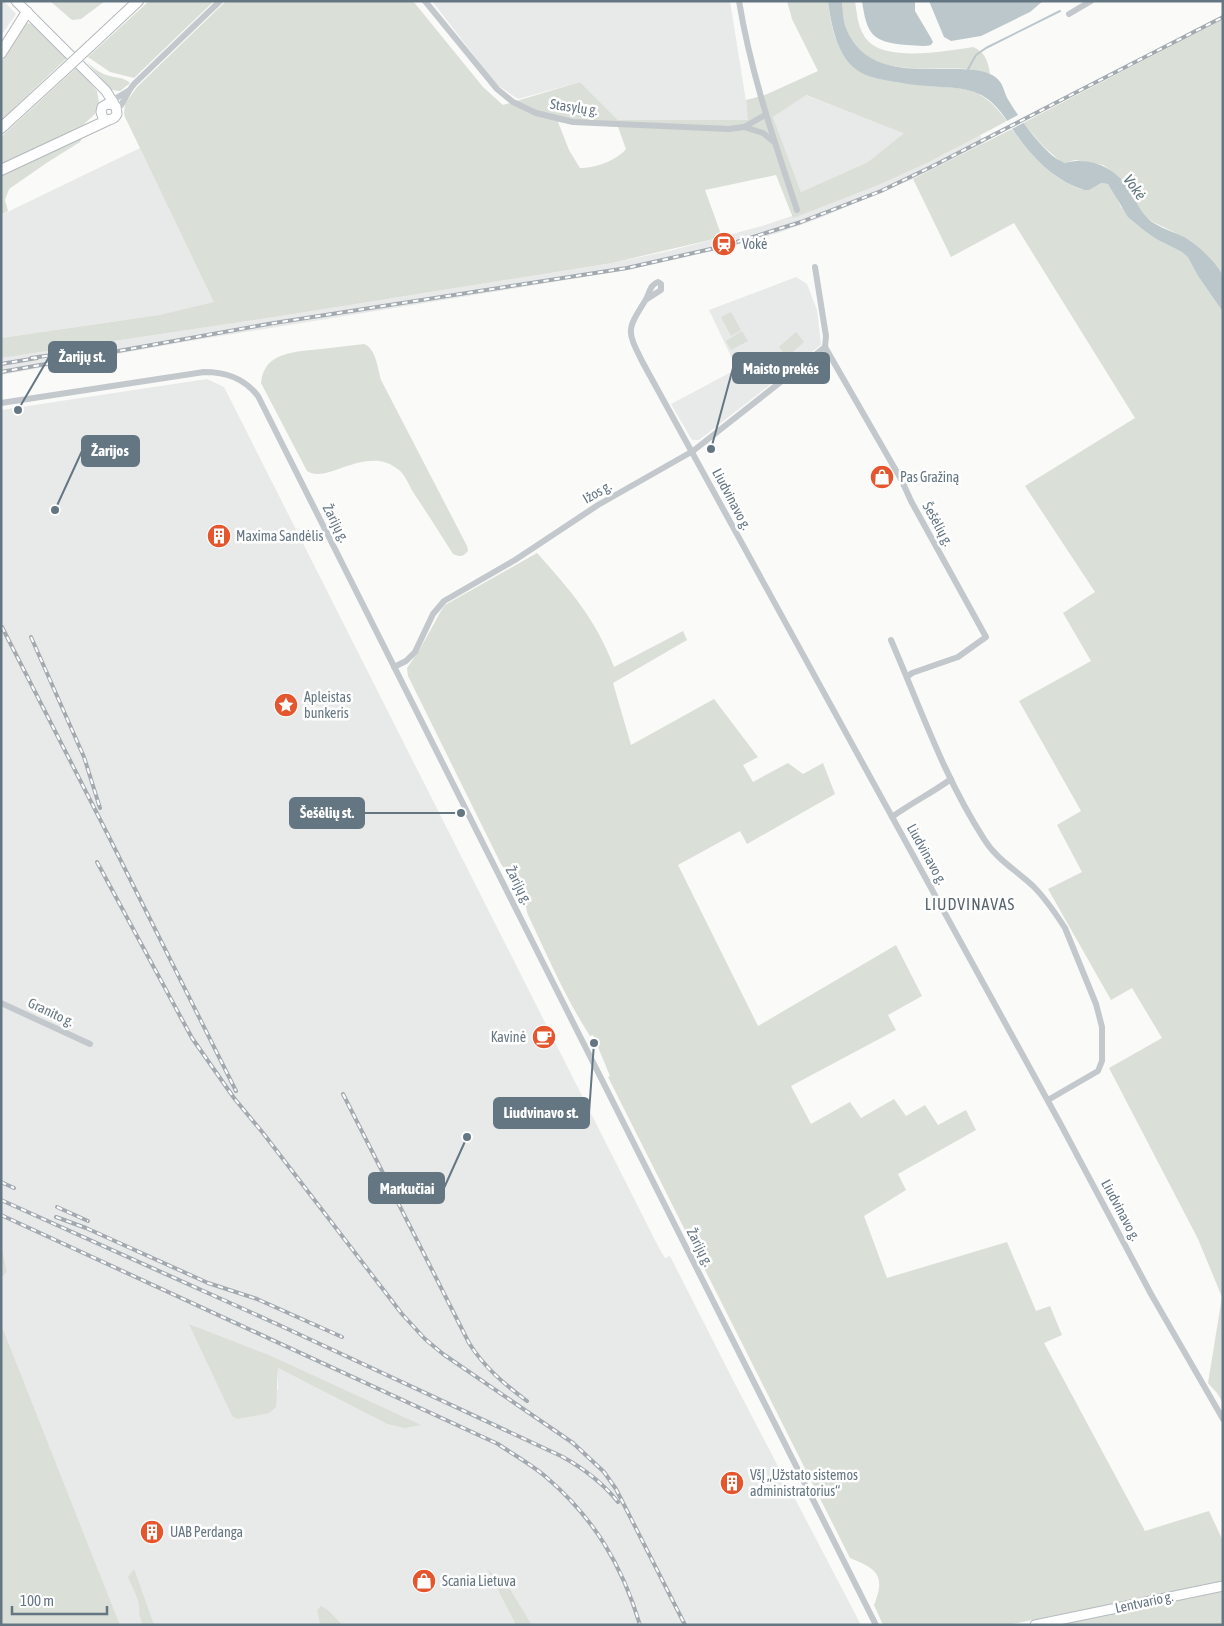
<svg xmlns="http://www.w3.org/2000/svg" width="1224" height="1626" font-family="'Asap Condensed',sans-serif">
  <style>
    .built { fill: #e8e9e9; fill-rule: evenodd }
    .green { fill: #dadfd7; fill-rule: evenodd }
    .water { fill: #bbc7cb }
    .pier { fill: #fafaf8 }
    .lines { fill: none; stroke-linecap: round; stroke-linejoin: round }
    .stream { stroke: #bbc7cb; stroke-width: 2 }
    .secondary-casing { stroke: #b3babf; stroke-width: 11 }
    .trunk-casing { stroke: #b4b9bd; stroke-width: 12 }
    .minor { stroke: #c3c8cc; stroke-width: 6 }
    .secondary { stroke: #fff; stroke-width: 9 }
    .trunk { stroke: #fff; stroke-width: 10 }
    .rail-casing { stroke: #a2aab0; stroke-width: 4 }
    .rail { stroke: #fff; stroke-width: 2; stroke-dasharray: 5.5; stroke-linecap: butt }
    .trunk-bridge-casing { stroke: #b4b9bd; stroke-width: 12; stroke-linecap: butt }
    .trunk-bridge { stroke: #fff; stroke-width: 10 }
    .labels { text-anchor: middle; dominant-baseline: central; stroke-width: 5; stroke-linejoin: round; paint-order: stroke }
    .street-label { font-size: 14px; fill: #657683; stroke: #fff }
    .poi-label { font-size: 14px; fill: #657683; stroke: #fff; text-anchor: start }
    .water-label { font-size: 15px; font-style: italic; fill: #60757c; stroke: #fff }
    .quarter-label { font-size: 16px; letter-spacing: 1px; fill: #57646e; stroke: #fff }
    .leader { fill: none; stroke: #657683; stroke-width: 2 }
    .callout-dot { fill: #657683; stroke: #fff; stroke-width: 2 }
    .callout { fill: #657683; stroke: #657683; stroke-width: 2 }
    .callout-label { font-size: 15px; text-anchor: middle; font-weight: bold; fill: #fff }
  </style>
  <rect width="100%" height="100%" fill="#fafaf8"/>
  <!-- built -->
  <g class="built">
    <polygon points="1,1 4,1 16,14 1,36"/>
    <polygon points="432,1 730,1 749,120 618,120 580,82 518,99 496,84"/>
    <polygon points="805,95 904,133 868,162 801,192 773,117"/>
    <polygon points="980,135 984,143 913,179 820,218 778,233 726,248 628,270 184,342 1,375 1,358 281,316 612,263 673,250 762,226 792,216 793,217 931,161"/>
    <polygon points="140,148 215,302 159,315 1,338 1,215"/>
    <polygon points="796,277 807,284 817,310 821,345 699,440 692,440 671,404 737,369 709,310"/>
    <path d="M207,379L224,387L659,1248L665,1258L670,1256L734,1382L861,1625H532L510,1589L488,1571L516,1625H343L328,1610H317L320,1625H120L1,1324V1278L7,1272L1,1244V410ZM190,1324L404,1428L387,1424L278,1368V1389L232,1416Z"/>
  </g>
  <!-- green -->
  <g class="green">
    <polygon points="50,1 105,1 81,19 72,20"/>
    <polygon points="149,1 214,1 134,78 110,72 88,57"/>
    <path d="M226,1H413L483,87L503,105L580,82L618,120H748L746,100L765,95L818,71L792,19L787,1H828C829,11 833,39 840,45C845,50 887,79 894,81C899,84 907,83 913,84C957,91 977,79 1007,121L931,161L878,185L793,218L776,175L705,190L722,237L612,263L281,316L1,358V338L159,315L214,302L125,117L124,113L125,104L137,87ZM806,95L903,133H904L868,162L801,192L773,117ZM558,122L618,127L626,149C616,161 595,168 580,168L569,150Z"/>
    <path d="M842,1H855C857,15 858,30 868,41C888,62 947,51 973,47C985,52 988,61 990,74C983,73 975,70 968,69C924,66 866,80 846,28C843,20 843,10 842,1Z"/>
    <polygon points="1223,19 1223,276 1205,254 1182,236 1153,222 1146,217 1140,209 1130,190 1117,175 1103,165 1075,160 1065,163 1061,162 1043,146 1023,123"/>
    <polygon points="26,23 32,24 67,58 1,120 1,62 22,25"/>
    <path d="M85,60C91,66 98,72 106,75C115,78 124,77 130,83L120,91L111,90Z"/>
    <polygon points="77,67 97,91 99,102 95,114 83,125 1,165 1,137"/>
    <path d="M1012,129C1031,155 1052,180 1084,190L1101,183L1108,184L1113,190L1121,207L1158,240L1182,252L1189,257L1198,276L1223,312V1403L1217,1393L1208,1383L1222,1297L1198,1239L1109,1068L1162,1038L1132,988L1111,1000L1048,889L1082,872L1057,825L1081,811L1019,701L1091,661L1063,613L1095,592L1025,486L1135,418L1014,223L951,257L913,179Z"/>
    <polygon points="83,136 80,142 48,162 9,189 5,200 8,211 1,215 1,174"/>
    <polygon points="731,312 741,330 731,336 721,317"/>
    <polygon points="742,331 748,341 731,350 726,341"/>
    <polygon points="796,332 804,342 787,357 779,347"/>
    <path d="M364,344C376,348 378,370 381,380L467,546L468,551C463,557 460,557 453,554C440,533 427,513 413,492C409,485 405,475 399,470C367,443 327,485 307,471L261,383C264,351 296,352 321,349C336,347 350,346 364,344Z"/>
    <path d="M537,553C571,591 595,618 614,667L683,631L687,640L613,683L631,745L714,699L758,757L743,765L753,782L788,763L803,774L823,763L835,794L747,844L740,831L678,865L758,1026L896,945L922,996L888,1015L896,1030L791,1086L811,1124L850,1102L861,1118L894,1099L906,1116L925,1105L938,1125L966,1110L976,1130L898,1174L906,1190L864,1216L887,1278L1007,1242L1036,1311L1050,1306L1062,1335L1044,1343L1145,1531L1209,1511L1223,1541V1582L1007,1625H883L874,1605C886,1575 877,1569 850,1558L608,1077L610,1076L593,1035L590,1036C566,999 548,957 529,917C524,908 527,896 522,887C516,878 507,873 501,864L408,676L407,668L420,649L441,611L445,605Z"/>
    <polygon points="1,1244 7,1272 1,1278"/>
    <polygon points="1,1324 120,1625 1,1625"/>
    <polygon points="189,1324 271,1356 421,1425 404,1428 387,1424 278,1368 276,1407 269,1413 237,1419 232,1416"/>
    <path d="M134,1569L154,1625H143L139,1614C142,1603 132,1587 128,1577Z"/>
    <polygon points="487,1569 510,1589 532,1625 516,1625"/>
    <polygon points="1223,1591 1223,1625 1057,1625"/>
    <polygon points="321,1606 328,1610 343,1625 320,1625 317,1610"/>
  </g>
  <!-- water -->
  <g class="water">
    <path d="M828,1H842C843,10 843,20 846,28C863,71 906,69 944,69C959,69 976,68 990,74C1005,81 1002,90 1009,101C1019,118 1047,158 1065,163C1090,156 1117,168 1130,191C1137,202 1141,214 1152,222C1161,228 1171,231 1180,235C1195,242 1214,260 1222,274C1224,281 1223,304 1223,312L1198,276L1188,257L1182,252L1158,240L1145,231L1128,217L1108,184L1101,183L1089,190H1084C1059,182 1040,165 1024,145C1010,128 1000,103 979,94C962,86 945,88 927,86C913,85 899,83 885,80C875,78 865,76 857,70C837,56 831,24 828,1Z"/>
    <path d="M862,1H915V11L931,38L933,42L931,45C924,47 915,45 907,45C872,42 867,35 862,1Z"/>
    <polygon points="929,1 1043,1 1030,12 981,36 951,41 944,37"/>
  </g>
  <!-- pier -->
  <polygon class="pier" points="1020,114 1025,122 1010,130 1005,122"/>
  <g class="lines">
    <!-- stream -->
    <polyline class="stream" points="967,71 976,55 986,48 1060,11"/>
    <!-- secondary casing -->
    <g class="secondary-casing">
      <g id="secondary">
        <path d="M16,1L106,91L116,107L117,114C114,120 108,121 103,118L101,112L102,107L107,104L114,105"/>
        <polyline points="1035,1625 1223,1586"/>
      </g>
    </g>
    <!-- trunk casing -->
    <g class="trunk-casing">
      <g id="trunk">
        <polyline points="90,46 138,1"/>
        <polyline points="1,53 27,12"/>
        <polyline points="1,128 61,73"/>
        <polyline points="1,170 108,120"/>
      </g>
    </g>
    <!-- minor -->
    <g class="minor">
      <polyline points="425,1 497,89 513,102 536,113 573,122 729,129 744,127 765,115"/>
      <path d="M739,1C751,74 774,140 797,210"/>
      <polyline points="1069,14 1091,1"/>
      <polyline points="110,102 128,91"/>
      <path d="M117,110C125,102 127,91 135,83L220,1"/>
      <polyline points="744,127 763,133 774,142"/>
      <polyline points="815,267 826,336 825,347"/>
      <path d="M647,299L661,290V284L658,282C649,285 650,294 645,301C626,331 627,331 643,363L1060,1123L1151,1294L1223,1419"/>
      <polyline points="825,347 902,481 911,501 986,637 958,657 912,673 908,676"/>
      <path d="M1,403L204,372C226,372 244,378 258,396L876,1625"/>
      <path d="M891,640C920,707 944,777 984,839C996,859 1016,870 1033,886C1045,898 1056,914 1065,928L1096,1004L1102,1027V1061L1098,1071L1048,1100"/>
      <polyline points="394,667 406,661 415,652 433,614 444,601 515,560 598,505 693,451 825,347"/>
      <path d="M892,817C911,803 932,793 951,779"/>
      <polyline points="1,1003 90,1044"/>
    </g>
    <!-- secondary -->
    <use href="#secondary" class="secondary"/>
    <!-- trunk -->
    <use href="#trunk" class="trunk"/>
    <!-- rail casing -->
    <g class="rail-casing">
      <g id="rail">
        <polyline points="31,358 66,353"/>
        <polyline points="1,364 37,358"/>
        <polyline points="1,372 274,323 627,268 724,246 801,222 881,191 933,166 1223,17"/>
        <polyline points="2,627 109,837 236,1091"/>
        <polyline points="31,637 84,757 100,808"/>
        <polyline points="97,862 192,1038 234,1098 263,1133 402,1314 425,1339 443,1354 573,1443 604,1472 616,1489 685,1625"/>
        <path d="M343,1094L469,1343C484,1367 504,1384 527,1401"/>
        <polyline points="1,1182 14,1188"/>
        <path d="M1,1200L279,1325L561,1456C583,1468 602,1482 618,1502"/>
        <polyline points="57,1207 88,1221"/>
        <path d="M1,1215L498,1444C514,1455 532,1465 546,1477C594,1518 622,1565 640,1625"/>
        <polyline points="56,1217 86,1228 208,1283 257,1299 342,1337"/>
      </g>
    </g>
    <!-- rail -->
    <use href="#rail" class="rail"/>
    <!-- trunk-bridge casing -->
    <g class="trunk-bridge-casing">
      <polyline id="trunk-bridge" points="61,73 90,46"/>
    </g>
    <!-- trunk-bridge -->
    <use href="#trunk-bridge" class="trunk-bridge"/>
  </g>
  <!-- icons -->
  <defs>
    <g id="station-disc" transform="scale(1.25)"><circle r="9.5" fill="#e4572e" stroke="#fff"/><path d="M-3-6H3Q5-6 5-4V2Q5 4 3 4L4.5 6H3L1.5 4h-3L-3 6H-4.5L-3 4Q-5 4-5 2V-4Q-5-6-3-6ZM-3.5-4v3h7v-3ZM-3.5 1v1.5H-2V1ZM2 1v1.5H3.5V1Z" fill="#fff"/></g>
    <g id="shop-disc" transform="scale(1.25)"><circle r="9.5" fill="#e4572e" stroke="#fff"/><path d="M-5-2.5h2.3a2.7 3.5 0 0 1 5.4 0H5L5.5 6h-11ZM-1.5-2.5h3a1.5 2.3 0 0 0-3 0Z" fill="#fff"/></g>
    <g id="building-disc" transform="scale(1.25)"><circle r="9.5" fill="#e4572e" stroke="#fff"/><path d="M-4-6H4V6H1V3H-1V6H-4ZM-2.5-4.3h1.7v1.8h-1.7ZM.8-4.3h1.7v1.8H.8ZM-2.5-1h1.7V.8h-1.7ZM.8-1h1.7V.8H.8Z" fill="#fff"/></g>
    <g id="sight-disc" transform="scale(1.25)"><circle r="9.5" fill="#e4572e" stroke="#fff"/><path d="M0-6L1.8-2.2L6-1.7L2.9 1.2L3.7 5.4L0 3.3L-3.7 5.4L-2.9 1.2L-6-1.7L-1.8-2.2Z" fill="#fff"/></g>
    <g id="cafe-disc" transform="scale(1.25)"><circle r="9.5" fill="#e4572e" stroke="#fff"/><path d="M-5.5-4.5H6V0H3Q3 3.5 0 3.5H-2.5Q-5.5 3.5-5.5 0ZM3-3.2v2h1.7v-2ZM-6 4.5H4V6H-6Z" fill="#fff"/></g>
  </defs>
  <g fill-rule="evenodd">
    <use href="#station-disc" x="724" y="244"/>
    <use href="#shop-disc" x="882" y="477"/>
    <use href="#building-disc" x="219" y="536"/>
    <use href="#sight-disc" x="286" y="705"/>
    <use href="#cafe-disc" x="544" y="1037"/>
    <use href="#building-disc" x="732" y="1483"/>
    <use href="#building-disc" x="152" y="1532"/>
    <use href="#shop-disc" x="424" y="1581"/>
  </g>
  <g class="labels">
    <!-- street labels -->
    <g class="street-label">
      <text transform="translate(574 107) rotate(8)">Stasylų g.</text>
      <text transform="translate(597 492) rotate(-30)">Ižos g.</text>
      <text transform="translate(732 499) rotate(62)">Liudvinavo g.</text>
      <text transform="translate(336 523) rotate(63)">Žarijų g.</text>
      <text transform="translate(938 524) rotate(61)">Šešėlių g.</text>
      <text transform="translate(927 854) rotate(61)">Liudvinavo g.</text>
      <text transform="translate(519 885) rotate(63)">Žarijų g.</text>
      <text transform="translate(51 1012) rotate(25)">Granito g.</text>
      <text transform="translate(1121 1210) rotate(62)">Liudvinavo g.</text>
      <text transform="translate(700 1247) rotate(63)">Žarijų g.</text>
      <text transform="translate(1144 1602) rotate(-12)">Lentvario g.</text>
    </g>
    <!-- poi labels -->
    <g class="poi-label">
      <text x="742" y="244">Vokė</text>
      <text x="900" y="477">Pas Gražiną</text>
      <text x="236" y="536">Maxima Sandėlis</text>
      <text x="304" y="697">Apleistas<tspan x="304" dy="16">bunkeris</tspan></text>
      <text x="526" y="1037" text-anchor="end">Kavinė</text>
      <text x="750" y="1475">VšĮ „Užstato sistemos<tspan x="750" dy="16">administratorius“</tspan></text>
      <text x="170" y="1532">UAB Perdanga</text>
      <text x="442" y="1581">Scania Lietuva</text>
    </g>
    <!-- water labels -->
    <g class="water-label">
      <text transform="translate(1135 187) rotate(54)">Vokė</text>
    </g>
    <!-- quarter labels -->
    <g class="quarter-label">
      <text x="970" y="904">LIUDVINAVAS</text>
    </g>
  </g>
  <!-- callouts -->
  <path class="leader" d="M18 410L49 357M711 449L733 368M55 510L82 451M461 813L364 813M594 1043L589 1113M467 1137L444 1188"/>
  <g class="callout-dot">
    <circle cx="18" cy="410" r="5"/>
    <circle cx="711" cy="449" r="5"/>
    <circle cx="55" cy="510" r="5"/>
    <circle cx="461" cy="813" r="5"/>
    <circle cx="594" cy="1043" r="5"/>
    <circle cx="467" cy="1137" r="5"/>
  </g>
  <g class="callout">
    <rect x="49" y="342" width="67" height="30" rx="5"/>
    <rect x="733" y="353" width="96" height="30" rx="5"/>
    <rect x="82" y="436" width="57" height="30" rx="5"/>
    <rect x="290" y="798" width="74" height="30" rx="5"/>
    <rect x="494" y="1098" width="95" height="30" rx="5"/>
    <rect x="369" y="1173" width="75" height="30" rx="5"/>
  </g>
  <g class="callout-label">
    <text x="82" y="362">Žarijų st.</text>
    <text x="781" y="374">Maisto prekės</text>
    <text x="110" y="456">Žarijos</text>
    <text x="327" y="818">Šešėlių st.</text>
    <text x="541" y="1118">Liudvinavo st.</text>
    <text x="407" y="1194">Markučiai</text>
  </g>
  <!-- border -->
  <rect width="1224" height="1626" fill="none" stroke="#657683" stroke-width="5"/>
  <!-- scale -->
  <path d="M12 1606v8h95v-8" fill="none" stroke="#657683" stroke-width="2.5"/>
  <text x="20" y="1606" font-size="15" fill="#657683" stroke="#ffffff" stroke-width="4" paint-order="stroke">100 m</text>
</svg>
